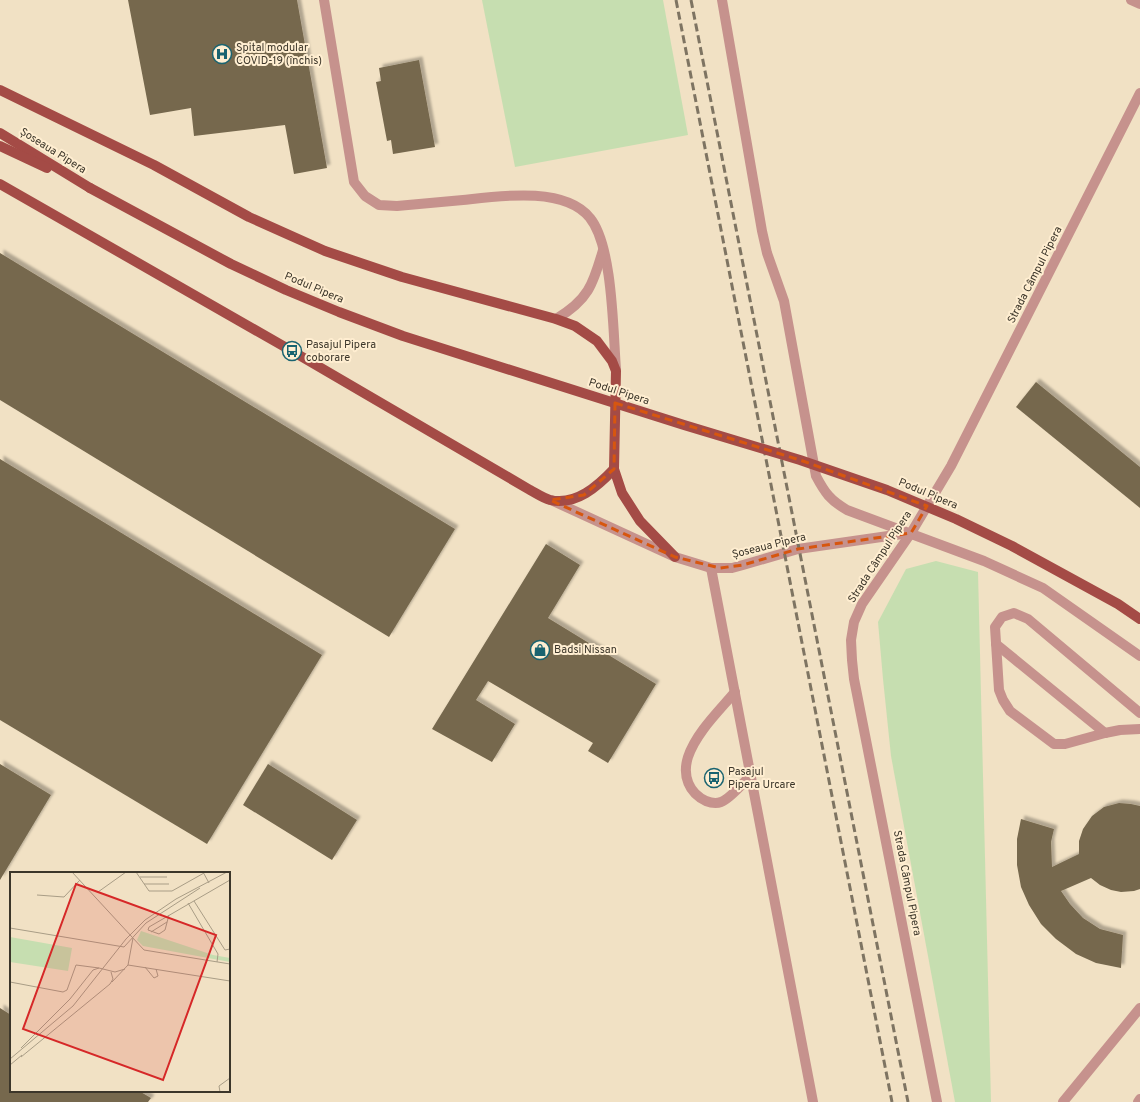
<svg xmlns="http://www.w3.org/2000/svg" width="1140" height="1102" font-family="Overpass,sans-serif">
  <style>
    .green { fill: #c6deb0 }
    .building { fill: #76684e; filter: url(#shadow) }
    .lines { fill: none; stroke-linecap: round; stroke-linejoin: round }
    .minor { stroke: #c6928d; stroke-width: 10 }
    .major { stroke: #a44b46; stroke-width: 10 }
    .rail { stroke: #7e7462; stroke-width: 3; stroke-dasharray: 8 4; stroke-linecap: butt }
    .major-bridge { stroke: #a44b46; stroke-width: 10 }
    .marked { fill: none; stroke: #d7560f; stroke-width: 3; stroke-dasharray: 8 5; stroke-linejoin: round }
    .labels { text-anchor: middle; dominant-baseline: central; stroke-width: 4; stroke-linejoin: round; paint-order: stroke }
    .poi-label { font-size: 11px; fill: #3c362a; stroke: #ffeed1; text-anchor: start }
    .street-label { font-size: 11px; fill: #3c362a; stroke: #ffeed1 }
    .inset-road { fill: none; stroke: #a99d86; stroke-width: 1 }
    .view { fill: #d62828; fill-opacity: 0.15; stroke: #d62828; stroke-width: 2 }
    .inset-edge { fill: none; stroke: #3c362a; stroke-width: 2 }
  </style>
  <defs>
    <filter id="shadow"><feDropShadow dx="3.5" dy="-3.5" stdDeviation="1" flood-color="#0004"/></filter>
  </defs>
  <rect width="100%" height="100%" fill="#f1e1c4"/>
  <!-- green -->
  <g class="green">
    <polygon points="482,0 663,0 688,135 515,167"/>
    <polygon points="936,561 978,572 991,1102 955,1102 891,756 883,679 878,622 906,569"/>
  </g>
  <!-- building -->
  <g class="building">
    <polygon points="128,0 297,0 327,168 294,174 285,125 194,136 191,108 150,115"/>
    <polygon points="419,60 435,147 393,154 391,140 387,141 376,82 381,81 379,68"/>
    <polygon points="0,253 455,529 389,637 0,400"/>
    <polygon points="1036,382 1140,467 1140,508 1016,407"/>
    <polygon points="0,459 322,655 207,844 0,720"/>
    <polygon points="546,544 580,565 548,618 656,684 608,763 588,751 593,743 488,681 476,700 515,724 492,762 432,729"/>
    <polygon points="0,764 51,795 0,880"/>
    <polygon points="268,764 357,820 332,860 243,805"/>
    <polygon points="1119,803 1131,804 1140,806 1140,889 1134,891 1121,892 1111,890 1100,885 1091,878 1061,891 1070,904 1083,918 1100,929 1123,935 1121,968 1096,963 1076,954 1056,939 1041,924 1029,905 1021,887 1017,865 1017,839 1021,819 1054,829 1051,842 1052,867 1079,854 1079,841 1083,829 1092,816 1104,807"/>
    <polygon points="0,1008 11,1015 11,1091 139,1091 151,1098 148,1102 0,1102"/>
  </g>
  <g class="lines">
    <!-- minor -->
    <g class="minor">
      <path d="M324,0L354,182L365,196L379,205L397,206C419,204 441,202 463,200C499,196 565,186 590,218C613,246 613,333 616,369"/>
      <path d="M722,0L762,231L767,253L784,301L816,476C825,493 830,500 847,510L984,561L1043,588L1140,656"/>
      <polyline points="1131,0 1140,4"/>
      <path d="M556,319C588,300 593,285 603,250"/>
      <polyline points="551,500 675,557 711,568 732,568 743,565 798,549 909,533"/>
      <polyline points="711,568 813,1102"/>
      <polyline points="996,644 1105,733"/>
      <path d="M735,692C718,712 696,733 688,757C682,776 689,793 706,801C711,803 716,804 721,802C730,799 744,782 751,775"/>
      <polyline points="1140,713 1028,619 1014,613 1002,617 995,627 999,690 1003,700 1010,711 1054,744 1065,744 1105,733 1120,730 1140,729"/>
      <polyline points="937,1102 854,679 852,660 851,640 854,622 862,604 911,533 951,466 1140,93"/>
      <polyline points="1063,1102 1140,1008"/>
      <polyline points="1138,1102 1140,1099"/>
    </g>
    <!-- major -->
    <g class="major">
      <polyline points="0,90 154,165 249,217 325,251 402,277 556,319 575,326 597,341 612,361 616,371 614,469 622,493 640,521 675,557"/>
      <polyline points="0,133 90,188"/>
      <polyline points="0,146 47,168"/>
      <path d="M0,184L292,351L530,490C536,493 543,498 550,500C576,506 598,486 614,469"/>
    </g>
    <!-- rail -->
    <g class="rail">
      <polyline points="676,0 892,1102"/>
      <polyline points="691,0 908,1102"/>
    </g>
    <!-- major-bridge -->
    <polyline class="major-bridge" points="90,188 231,264 286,290 339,312 403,336 684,425 800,460 887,490 956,519 1012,546 1118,604 1140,619"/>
  </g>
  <!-- marked area -->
  <path class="marked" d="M615,403L800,460L927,506L911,533L798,549L743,565L720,568L675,557L550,500L584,495L614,469Z"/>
  <!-- icons -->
  <defs>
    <g id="hospital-ring" transform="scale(1)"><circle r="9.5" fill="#ffeed1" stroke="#196370" stroke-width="1.5"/><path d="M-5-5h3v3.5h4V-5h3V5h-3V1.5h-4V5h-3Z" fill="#196370"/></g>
    <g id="bus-ring" transform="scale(1)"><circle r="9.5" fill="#ffeed1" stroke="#196370" stroke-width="1.5"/><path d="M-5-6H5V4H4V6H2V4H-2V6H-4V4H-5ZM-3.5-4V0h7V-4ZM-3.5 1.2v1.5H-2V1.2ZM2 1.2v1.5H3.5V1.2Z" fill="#196370"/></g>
    <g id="shop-ring" transform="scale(1)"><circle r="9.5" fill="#ffeed1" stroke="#196370" stroke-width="1.5"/><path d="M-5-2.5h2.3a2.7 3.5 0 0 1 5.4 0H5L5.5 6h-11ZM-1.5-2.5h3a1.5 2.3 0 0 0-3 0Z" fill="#196370"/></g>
  </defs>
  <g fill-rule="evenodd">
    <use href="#hospital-ring" x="222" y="54"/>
    <use href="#bus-ring" x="292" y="351"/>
    <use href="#shop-ring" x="540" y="650"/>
    <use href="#bus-ring" x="714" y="778"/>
  </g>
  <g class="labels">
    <!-- poi labels -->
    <g class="poi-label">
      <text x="236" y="48">Spital modular<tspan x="236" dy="13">COVID-19 (închis)</tspan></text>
      <text x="306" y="345">Pasajul Pipera<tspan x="306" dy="13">coborare</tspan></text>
      <text x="554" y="650">Badsi Nissan</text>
      <text x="728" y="772">Pasajul<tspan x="728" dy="13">Pipera Urcare</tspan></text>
    </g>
    <!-- street labels -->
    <g class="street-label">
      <text transform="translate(53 151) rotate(32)">Șoseaua Pipera</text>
      <text transform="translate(1035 275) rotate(-63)">Strada Câmpul Pipera</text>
      <text transform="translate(314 288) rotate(23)">Podul Pipera</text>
      <text transform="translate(619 392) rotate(18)">Podul Pipera</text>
      <text transform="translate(928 494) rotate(23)">Podul Pipera</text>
      <text transform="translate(769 546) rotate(-14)">Șoseaua Pipera</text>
      <text transform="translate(880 557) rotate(-57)">Strada Câmpul Pipera</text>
      <text transform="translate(907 883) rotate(79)">Strada Câmpul Pipera</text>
    </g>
  </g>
  <!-- overview -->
  <g transform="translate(10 872)">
    <rect width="220" height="220" fill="#f1e1c4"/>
    <path d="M131,59L203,83L220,86V90L133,74L127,68ZM0,65L62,76L58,99L0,90Z" fill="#c6deb0"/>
    <path class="inset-road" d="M62,0L134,78L220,92M126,0L139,19H162L194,1M193,0L199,11M130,5H157M134,12H159M88,20L116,0M27,23L54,25L70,8M184,29L215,78L220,77M178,31L208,82L207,90M159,43L155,58L149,62L138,58L139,55L220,8M0,56L114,75L136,51L190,16M141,60L157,50M118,93L220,109M135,95L144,106L148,104L146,97M0,110L53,120L57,118L66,93L89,96M102,110L118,93L123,66M11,176L60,127L83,98L89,96L105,100L115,97M11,185L100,112L103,107L101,100M0,187L63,134L116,67L135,48L166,27L217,0M0,193L12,183M210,220L209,214L220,206"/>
    <path class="view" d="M66,12L206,63L153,208L13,157Z"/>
    <rect width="220" height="220" class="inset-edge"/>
  </g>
</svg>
